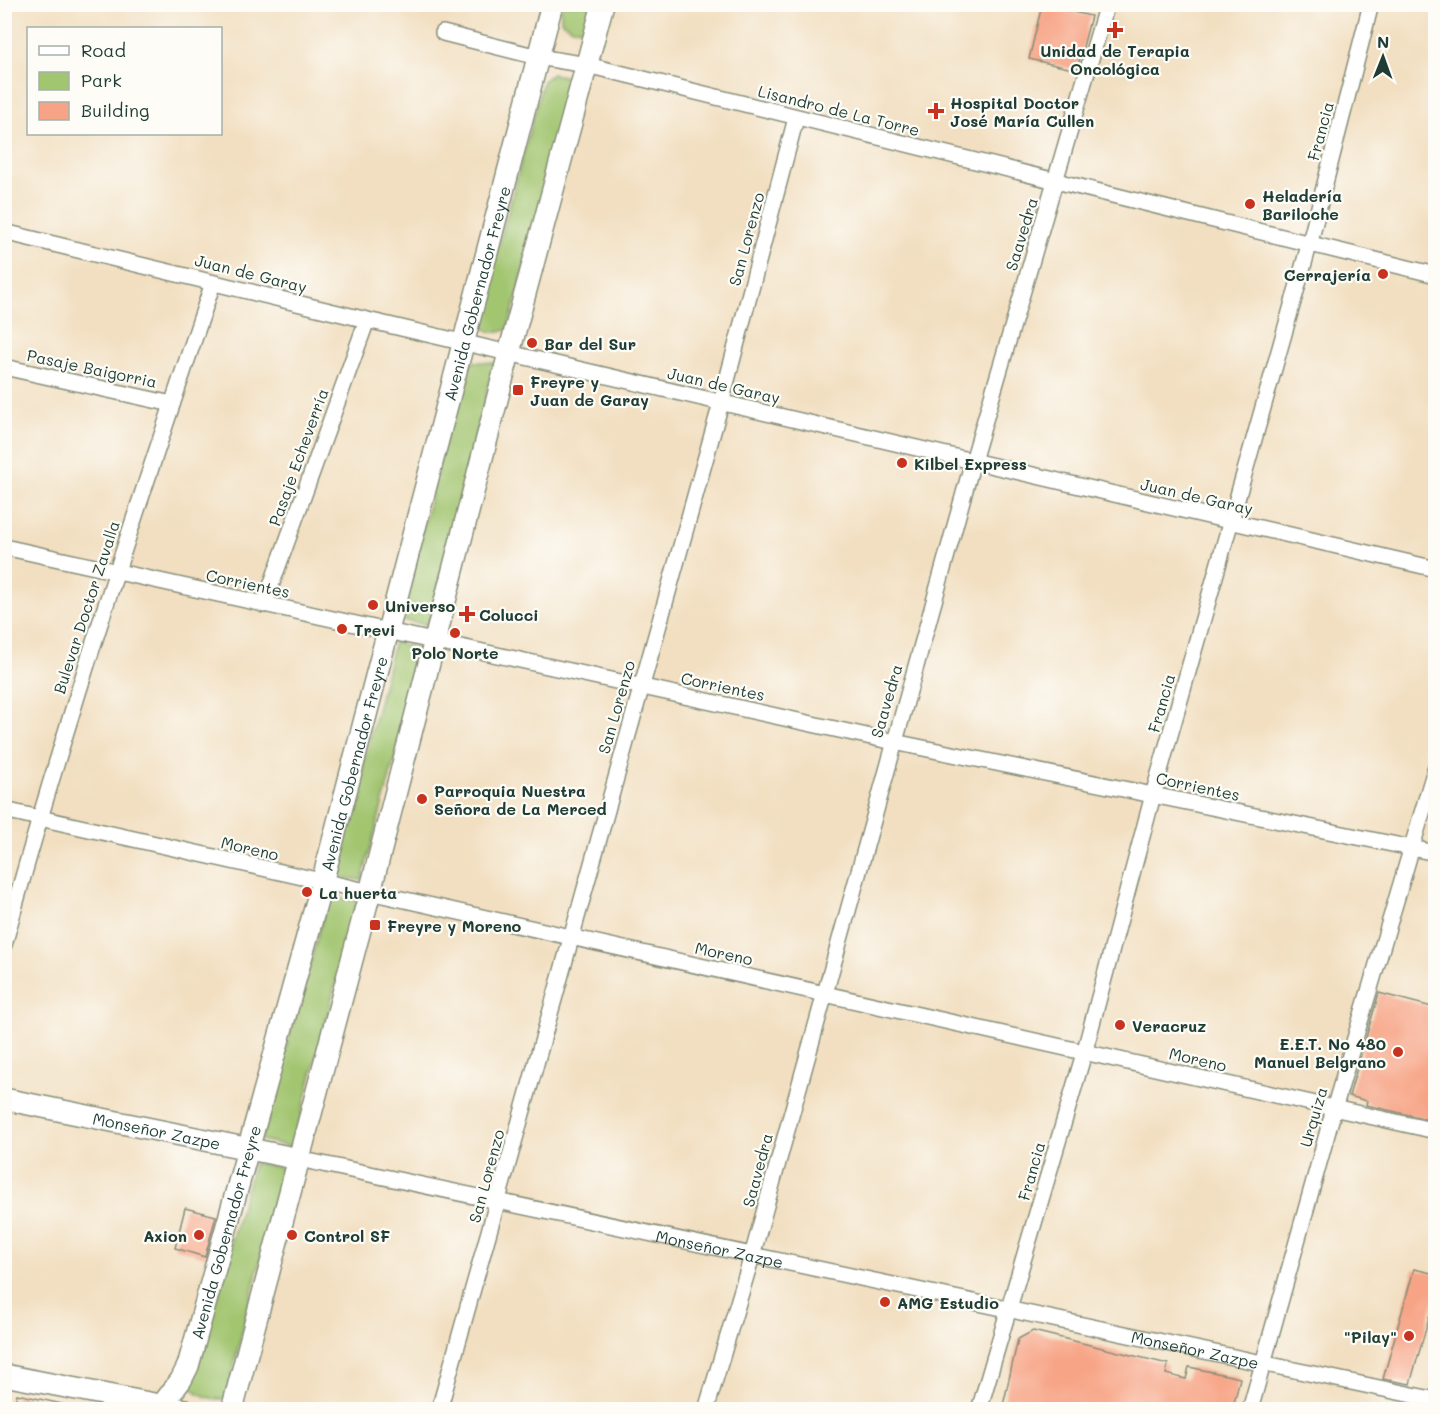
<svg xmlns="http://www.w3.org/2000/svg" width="1440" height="1414" font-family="Mali,sans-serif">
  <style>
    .green { fill: #a2c56f; stroke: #608152; stroke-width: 1.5 }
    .building { fill: #f7a486 }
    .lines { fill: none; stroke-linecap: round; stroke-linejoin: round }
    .street-casing { stroke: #888e7a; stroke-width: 18 }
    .secondary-casing { stroke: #888e7a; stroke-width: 24 }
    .street { stroke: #fff; stroke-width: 15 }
    .secondary { stroke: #fff; stroke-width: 21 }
    .poi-dot { fill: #c8321e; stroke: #fdfcf7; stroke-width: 2 }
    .labels { text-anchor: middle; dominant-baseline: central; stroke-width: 4.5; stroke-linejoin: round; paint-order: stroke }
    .poi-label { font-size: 16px; font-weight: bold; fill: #1f3d34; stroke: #fdfcf7; text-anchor: start }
    .street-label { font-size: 16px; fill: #1f3d34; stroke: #fdfcf7 }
  </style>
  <rect width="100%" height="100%" fill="#fdfcf7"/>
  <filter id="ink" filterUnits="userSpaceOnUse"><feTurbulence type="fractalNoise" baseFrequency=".0167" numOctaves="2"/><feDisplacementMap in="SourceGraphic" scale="12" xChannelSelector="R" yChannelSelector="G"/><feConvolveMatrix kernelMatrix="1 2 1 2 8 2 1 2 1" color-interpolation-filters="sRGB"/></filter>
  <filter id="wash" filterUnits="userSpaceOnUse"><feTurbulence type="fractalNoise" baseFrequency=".008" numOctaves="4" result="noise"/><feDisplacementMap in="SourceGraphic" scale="24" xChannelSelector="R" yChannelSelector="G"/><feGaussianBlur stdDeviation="1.35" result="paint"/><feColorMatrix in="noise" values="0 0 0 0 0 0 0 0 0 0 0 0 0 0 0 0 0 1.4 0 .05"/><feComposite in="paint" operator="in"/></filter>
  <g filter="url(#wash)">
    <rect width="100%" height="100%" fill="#f2dfc1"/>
    <!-- green -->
    <g class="green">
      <path d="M561,5H593L588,26C577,31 568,28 561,20Z"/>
      <path d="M552,74L564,76L573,86L508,329C494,335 489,333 478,323L543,81Z"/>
      <polygon points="465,361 494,363 428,625 400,620"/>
      <polygon points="394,642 424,650 362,880 335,877"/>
      <polygon points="329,895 357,901 293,1147 261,1140"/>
      <path d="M254,1163L283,1168L227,1393L223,1399C211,1400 198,1395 190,1386L191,1376Z"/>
    </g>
    <g id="blocks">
      <!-- building -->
      <g class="building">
        <polygon points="1042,5 1091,16 1077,70 1029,59"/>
        <polygon points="1379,993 1436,1008 1436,1121 1366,1105 1367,1101 1349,1096"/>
        <polygon points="185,1208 216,1216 205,1257 175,1248"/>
        <polygon points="1414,1269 1436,1274 1436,1294 1410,1384 1383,1379"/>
        <polygon points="1033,1331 1168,1364 1166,1374 1186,1379 1189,1367 1240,1378 1235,1399 1232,1410 1002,1410 1018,1339"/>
        <polygon points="17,1394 67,1405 67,1410 13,1410"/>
      </g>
    </g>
  </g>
  <g filter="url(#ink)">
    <use href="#blocks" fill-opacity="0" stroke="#888e7a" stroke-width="1.5"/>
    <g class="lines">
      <!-- street casing -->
      <g class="street-casing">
        <g id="street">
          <polyline points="443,33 538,57 587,65 1436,275"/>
          <polyline points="4,232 367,320 1436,569"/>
          <polyline points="4,367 172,404"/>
          <polyline points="4,547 894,742 1436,853"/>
          <polyline points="264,605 367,320"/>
          <polyline points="4,810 1436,1131"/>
          <path d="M4,945C65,721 139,502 213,283"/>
          <path id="s1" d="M299,1159L1436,1400"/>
          <polyline points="439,1410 721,403 796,118"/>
          <polyline points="706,1410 752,1256 973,461 1107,4"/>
          <polyline points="979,1410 1085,1050 1153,795 1310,242 1371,4"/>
          <polyline points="1250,1410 1334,1109 1436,766"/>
        </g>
      </g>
      <!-- secondary casing -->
      <g class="secondary-casing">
        <g id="secondary">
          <path id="s2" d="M4,1099L299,1159"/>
          <polyline points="4,1375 185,1410"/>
          <path id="s3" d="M162,1405L181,1380L188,1366L322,883L552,4"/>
          <polyline points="232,1410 370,892 509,353 603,4"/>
        </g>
      </g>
      <!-- street -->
      <use href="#street" class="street"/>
      <!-- secondary -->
      <use href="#secondary" class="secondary"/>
    </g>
  </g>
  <!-- markers -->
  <g class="poi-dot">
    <path d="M1112 21h6v6h6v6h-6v6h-6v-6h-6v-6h6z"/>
    <path d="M933 102h6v6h6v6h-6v6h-6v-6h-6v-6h6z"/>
    <circle cx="1250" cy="204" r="6"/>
    <circle cx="1383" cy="274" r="6"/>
    <circle cx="532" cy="343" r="6"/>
    <rect x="512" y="384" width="12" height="12" rx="3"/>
    <circle cx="902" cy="463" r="6"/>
    <circle cx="373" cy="605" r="6"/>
    <path d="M464 605h6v6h6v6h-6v6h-6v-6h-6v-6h6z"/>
    <circle cx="342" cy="629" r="6"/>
    <circle cx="455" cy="633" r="6"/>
    <circle cx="422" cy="799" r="6"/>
    <circle cx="307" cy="892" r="6"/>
    <rect x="369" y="919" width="12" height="12" rx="3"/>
    <circle cx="1120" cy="1025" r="6"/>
    <circle cx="1398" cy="1052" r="6"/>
    <circle cx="199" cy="1235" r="6"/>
    <circle cx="292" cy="1235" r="6"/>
    <circle cx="885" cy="1302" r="6"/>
    <circle cx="1409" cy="1336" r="6"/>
  </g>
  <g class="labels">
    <!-- poi labels -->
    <g class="poi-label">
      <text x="1115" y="50" text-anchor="middle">Unidad de Terapia<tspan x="1115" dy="18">Oncológica</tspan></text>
      <text x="950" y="102">Hospital Doctor<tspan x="950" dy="18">José María Cullen</tspan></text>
      <text x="1262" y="195">Heladería<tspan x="1262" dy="18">Bariloche</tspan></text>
      <text x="1371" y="274" text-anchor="end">Cerrajería</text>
      <text x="544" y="343">Bar del Sur</text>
      <text x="530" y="381">Freyre y<tspan x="530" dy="18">Juan de Garay</tspan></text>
      <text x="914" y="463">Kilbel Express</text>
      <text x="385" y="605">Universo</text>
      <text x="479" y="614">Colucci</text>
      <text x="354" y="629">Trevi</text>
      <text x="455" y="652" text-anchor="middle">Polo Norte</text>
      <text x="434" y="790">Parroquia Nuestra<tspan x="434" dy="18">Señora de La Merced</tspan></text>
      <text x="319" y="892">La huerta</text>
      <text x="387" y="925">Freyre y Moreno</text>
      <text x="1132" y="1025">Veracruz</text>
      <text x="1386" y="1043" text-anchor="end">E.E.T. No 480<tspan x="1386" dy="18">Manuel Belgrano</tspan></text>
      <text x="187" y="1235" text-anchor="end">Axion</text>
      <text x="304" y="1235">Control SF</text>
      <text x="897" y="1302">AMG Estudio</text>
      <text x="1397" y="1336" text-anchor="end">"Pilay"</text>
    </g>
    <!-- street labels -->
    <g class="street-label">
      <text transform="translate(839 110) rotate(14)">Lisandro de La Torre</text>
      <text transform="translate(1320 131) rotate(-75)">Francia</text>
      <text transform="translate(1021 234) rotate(-73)">Saavedra</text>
      <text transform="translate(746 239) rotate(-75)">San Lorenzo</text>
      <text transform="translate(251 273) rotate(14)">Juan de Garay</text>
      <text stroke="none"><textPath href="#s3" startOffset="1158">Avenida Gobernador Freyre</textPath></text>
      <text transform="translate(92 368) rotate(12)">Pasaje Baigorria</text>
      <text transform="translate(724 385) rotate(13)">Juan de Garay</text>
      <text transform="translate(298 457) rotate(-70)">Pasaje Echeverría</text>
      <text transform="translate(1197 496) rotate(13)">Juan de Garay</text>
      <text transform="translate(248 583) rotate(12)">Corrientes</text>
      <text transform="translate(86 607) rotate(-72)">Bulevar Doctor Zavalla</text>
      <text transform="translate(723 686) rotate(12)">Corrientes</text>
      <text transform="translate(886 701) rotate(-74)">Saavedra</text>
      <text transform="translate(1161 703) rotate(-74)">Francia</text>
      <text transform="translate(616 707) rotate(-74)">San Lorenzo</text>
      <text stroke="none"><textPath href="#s3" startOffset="672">Avenida Gobernador Freyre</textPath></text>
      <text transform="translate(1198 786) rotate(12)">Corrientes</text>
      <text transform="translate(250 848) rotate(13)">Moreno</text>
      <text transform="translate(724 953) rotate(12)">Moreno</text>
      <text transform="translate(1198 1059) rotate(13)">Moreno</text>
      <text transform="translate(1313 1117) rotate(-74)">Urquiza</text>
      <text stroke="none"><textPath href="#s2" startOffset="156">Monseñor Zazpe</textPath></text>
      <text transform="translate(757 1170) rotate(-75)">Saavedra</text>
      <text transform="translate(1031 1171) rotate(-74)">Francia</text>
      <text transform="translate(486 1176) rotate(-75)">San Lorenzo</text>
      <text stroke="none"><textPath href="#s3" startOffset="186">Avenida Gobernador Freyre</textPath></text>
      <text stroke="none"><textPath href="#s1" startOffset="430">Monseñor Zazpe</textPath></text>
      <text stroke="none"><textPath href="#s1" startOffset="916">Monseñor Zazpe</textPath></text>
    </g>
  </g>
  <!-- margin -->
  <rect width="1440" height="1414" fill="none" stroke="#fdfcf7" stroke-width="24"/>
  <!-- legend -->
  <rect x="27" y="27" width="195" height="108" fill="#fdfcf7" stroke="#a4b0a9" stroke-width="1.5"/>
  <rect x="39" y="46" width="30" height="9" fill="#ffffff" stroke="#a4b0a9" stroke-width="1.5"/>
  <text x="81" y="57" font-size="18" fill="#1f3d34">Road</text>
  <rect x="39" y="72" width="30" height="18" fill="#a2c56f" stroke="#a4b0a9" stroke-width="1.5"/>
  <text x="81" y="87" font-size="18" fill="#1f3d34">Park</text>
  <rect x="39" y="102" width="30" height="18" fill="#f7a486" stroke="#a4b0a9" stroke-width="1.5"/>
  <text x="81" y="117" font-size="18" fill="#1f3d34">Building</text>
  <!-- north arrow -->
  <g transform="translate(1383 57) rotate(1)" stroke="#fdfcf7" stroke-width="4.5" paint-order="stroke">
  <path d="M0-4.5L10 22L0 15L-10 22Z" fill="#1f3d34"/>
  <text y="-9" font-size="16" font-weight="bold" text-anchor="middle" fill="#1f3d34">N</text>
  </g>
</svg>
